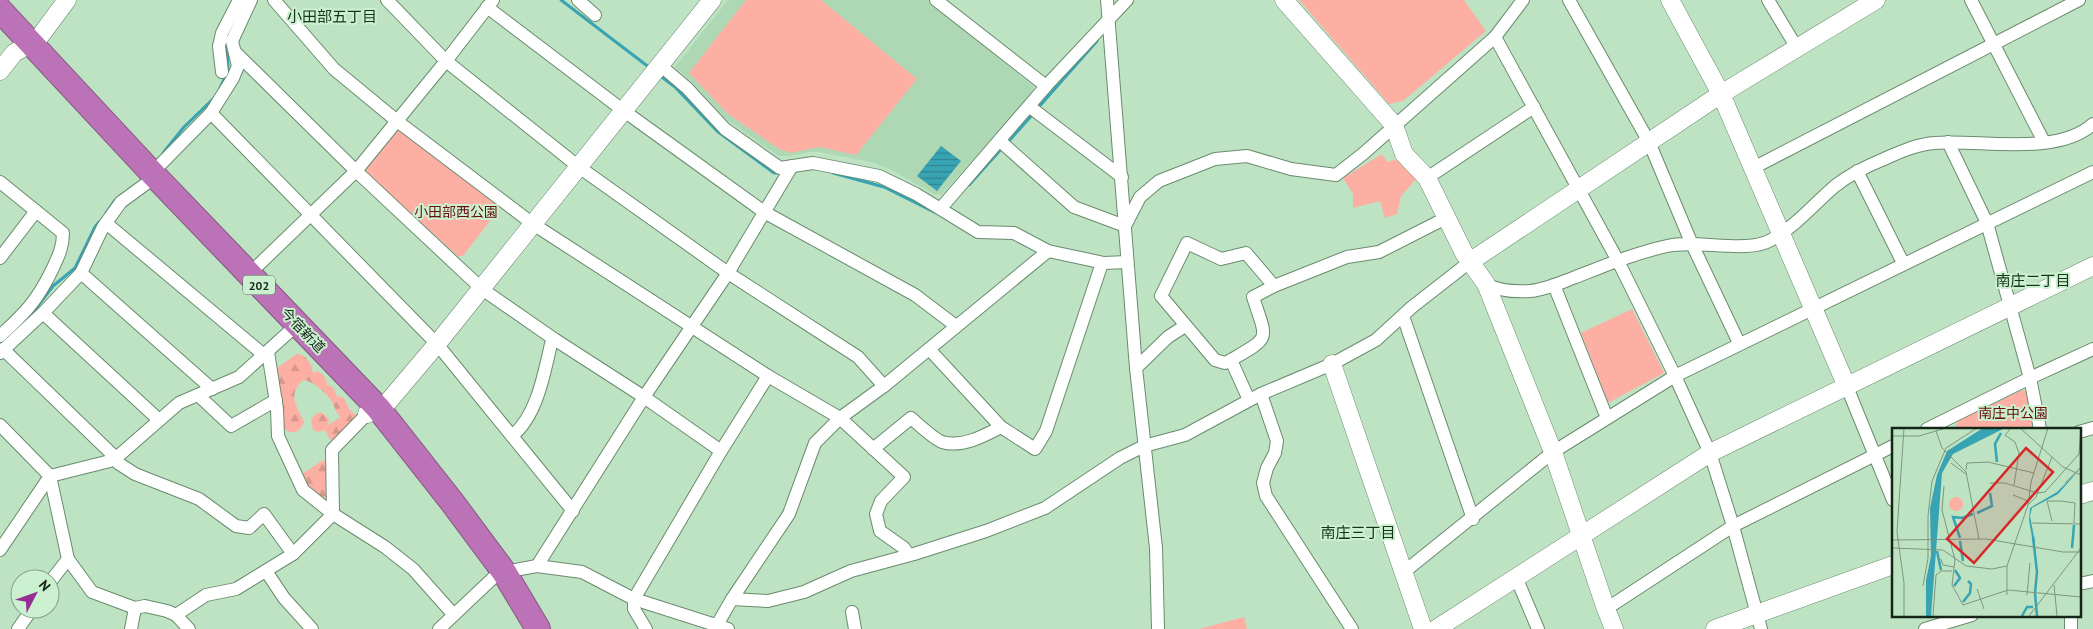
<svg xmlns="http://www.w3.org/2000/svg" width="2093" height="629" font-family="'PT Sans','Noto Sans JP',sans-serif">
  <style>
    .built { fill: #aed8b4 }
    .green { fill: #fdafa3 }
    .forest { fill: url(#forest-firs) }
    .water { fill: url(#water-rules) }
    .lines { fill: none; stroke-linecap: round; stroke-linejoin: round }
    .stream { stroke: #38a3b3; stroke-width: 3 }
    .street-casing { stroke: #698b6e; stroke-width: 14 }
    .secondary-casing { stroke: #698b6e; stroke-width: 19 }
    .highway-casing { stroke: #82577f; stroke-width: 26 }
    .street { stroke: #fff; stroke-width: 12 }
    .secondary { stroke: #fff; stroke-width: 18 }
    .highway { stroke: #bb72b6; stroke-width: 24 }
    .labels { text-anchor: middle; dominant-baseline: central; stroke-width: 4; stroke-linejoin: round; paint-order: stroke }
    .shield { fill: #cbf0d0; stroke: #4d6250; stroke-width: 1 }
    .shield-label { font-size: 12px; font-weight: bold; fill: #172519 }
    .park-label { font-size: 14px; fill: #670f0a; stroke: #cbf0d0 }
    .street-label { font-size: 14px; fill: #172519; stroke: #cbf0d0 }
    .neighbourhood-label { font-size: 15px; fill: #14341c; stroke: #cbf0d0 }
    .inset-river { fill: none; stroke: #38a3b3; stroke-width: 2.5 }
    .inset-road { fill: none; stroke: #7b977f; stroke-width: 1 }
    .view { fill: #d62828; fill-opacity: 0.15; stroke: #d62828; stroke-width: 2.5 }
    .inset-edge { fill: none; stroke: #172519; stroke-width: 2.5 }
  </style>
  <defs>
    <pattern id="forest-firs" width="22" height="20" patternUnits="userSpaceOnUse" patternTransform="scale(1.25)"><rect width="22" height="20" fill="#fdafa3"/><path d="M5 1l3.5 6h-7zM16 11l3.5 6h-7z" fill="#d8968c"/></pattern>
    <pattern id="water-rules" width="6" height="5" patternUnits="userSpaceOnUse" patternTransform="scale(1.25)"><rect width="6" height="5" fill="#38a3b3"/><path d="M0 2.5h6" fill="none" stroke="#2e8591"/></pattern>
  </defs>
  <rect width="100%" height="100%" fill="#bee3c3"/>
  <!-- built -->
  <polygon class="built" points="728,0 928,0 1034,87 1032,94 941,195 934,194 890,169 871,162 819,152 809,152 790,156 778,156 725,118 694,84 675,67"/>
  <!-- green -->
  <g class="green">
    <polygon points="746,0 821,0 917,79 856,155 819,147 791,153 779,149 728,114 689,73"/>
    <polygon points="1299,0 1464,0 1486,31 1403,101 1389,104"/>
    <polygon points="400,129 495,203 495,214 463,256 458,256 366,174 365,166 395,131"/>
    <polygon points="1382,154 1387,162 1398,159 1416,179 1401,196 1397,214 1385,218 1380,201 1353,208 1353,194 1343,178"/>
    <polygon points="1632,309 1664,373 1608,403 1581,333"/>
    <polygon points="2022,390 2027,392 2033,429 1955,429 1958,421"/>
    <polygon points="1244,617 1247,629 1199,629"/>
  </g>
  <!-- forest -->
  <g class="forest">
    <path d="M297,354C306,354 312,364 313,373L317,371C323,374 327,378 327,385L333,387L337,396L344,398L349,409L357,416V421L333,441L329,438L325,430L318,432L313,430L311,419L316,414L321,412L329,419L328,425L341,417C335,412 335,406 330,399C324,391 313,381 303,380C286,396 298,407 304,422C300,433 291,436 282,427L278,367Z"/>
    <polygon points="326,460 328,496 322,499 306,488 302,474 320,462"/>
  </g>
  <!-- water -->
  <polygon class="water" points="941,146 961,161 937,191 917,176"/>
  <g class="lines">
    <!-- stream -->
    <g class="stream">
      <polyline points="561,0 650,68"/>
      <polyline points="659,75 675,87 717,131 774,173 778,173"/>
      <polyline points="220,88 228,70 227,43"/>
      <polyline points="1037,109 1097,41"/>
      <polyline points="1007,143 1033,114"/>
      <polyline points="163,153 184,127 213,99"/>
      <polyline points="833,173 884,187 934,212"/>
      <polyline points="969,185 1003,147"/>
      <polyline points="106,213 115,200"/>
      <polyline points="33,312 53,286 75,268 95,227 99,222"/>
    </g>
    <!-- street casing -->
    <g class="street-casing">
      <g id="street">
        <polyline points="274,0 334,69 397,121 533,224 768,376"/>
        <polyline points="387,0 446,61 579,167 728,273 858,357 884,386"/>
        <polyline points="578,0 595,15"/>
        <polyline points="936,0 1046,86"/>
        <polyline points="1107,0 1136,368 1156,548 1158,629"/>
        <polyline points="1569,0 1649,142 1691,242 1739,343"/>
        <polyline points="1768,0 1797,48"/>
        <polyline points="1971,0 2044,142"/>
        <polyline points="487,7 624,111 764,212 915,295 956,326"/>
        <polyline points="1495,37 1618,261 1675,376 1710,453 1733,526 1761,629"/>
        <polyline points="235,52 356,171 482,289 554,339 644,397 721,451"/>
        <polyline points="660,65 687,88 725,129 780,168 813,163 879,176 916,194 978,232 1014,233 1048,251 1104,263 1127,262"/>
        <polyline points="222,72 219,46 222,33 239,0"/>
        <polyline points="1030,107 1122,177"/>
        <polyline points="211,113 437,344 573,511"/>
        <polyline points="1000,141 1074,207 1125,226 1140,197 1159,181 1215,159 1247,156 1291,169 1336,175 1364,153 1495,37 1523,0"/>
        <polyline points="1948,142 1987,223 2030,378 2040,429"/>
        <polyline points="1753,168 2079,0"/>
        <polyline points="1857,171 1903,263"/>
        <polyline points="152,173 211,113 233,78 238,66 232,41 251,0"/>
        <polyline points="1427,178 1534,107"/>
        <path d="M0,182L63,233C63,248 58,257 52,270C37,301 25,313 0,336"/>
        <polyline points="941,208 1046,86 1127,0"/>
        <polyline points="106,223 264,355"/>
        <polyline points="0,258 36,211"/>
        <polyline points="81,273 103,227 121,202 147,183"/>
        <polyline points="246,277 356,171 446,61 493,0"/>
        <path d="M1486,284C1499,291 1515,292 1530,291C1544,290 1560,283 1573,278C1604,266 1635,253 1667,246C1697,239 1747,254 1771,240C1796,226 1814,204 1835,186C1850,174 1867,166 1884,159C1900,152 1917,144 1935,143C1979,139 2057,157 2093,124"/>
        <polyline points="1554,285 1607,418"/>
        <polyline points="43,313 159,420"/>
        <polyline points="1403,316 1473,519"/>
        <polyline points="3,349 116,458 118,463 135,474 199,499 236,526 249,528 264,514 293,554"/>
        <polyline points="929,349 1001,427"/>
        <polyline points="268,352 277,409 278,436 303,490 333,514 385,547 413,569 453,614"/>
        <polyline points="0,353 43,313 81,273 212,389"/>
        <polyline points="1231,360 1225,363 1215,360 1161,296 1187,243 1221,259 1246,253 1274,286"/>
        <polyline points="1136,368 1168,337 1185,326"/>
        <polyline points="1847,387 1893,500"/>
        <polyline points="1261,394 1277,441 1275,453 1267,468 1263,483 1266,496 1352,629"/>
        <polyline points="198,395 231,426 276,400"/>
        <path d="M1249,400L1231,360C1272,336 1267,341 1253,297L1274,286L1347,257L1379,252L1446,218"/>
        <polyline points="0,425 50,476 68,559 92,592 135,608 145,606 167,611 176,615 189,629"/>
        <polyline points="1927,429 2030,378 2093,349"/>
        <polyline points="2079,432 2093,428"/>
        <path d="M512,436C537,416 544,374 551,344L554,339"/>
        <path d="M873,449L911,418C918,424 934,439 942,442C962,448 984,436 1001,427L1035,449L1046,431L1102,263"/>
        <polyline points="0,550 50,476 110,461 116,458 179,403 239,377 290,331"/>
        <polyline points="537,566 644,397 728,273 792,166"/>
        <polyline points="266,571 284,598 312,629"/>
        <polyline points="1404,572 1553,452 1675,376 2093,172"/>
        <polyline points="1516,577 1538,629"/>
        <polyline points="50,582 68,559"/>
        <polyline points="2079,584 2093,581"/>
        <polyline points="732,599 768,601 804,592 851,571 914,554 986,531 1045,508 1120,458 1144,446 1185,435 1261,394 1332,364 1376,340 1412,307 1471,261"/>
        <polyline points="1606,609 1733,526 1893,446"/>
        <polyline points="852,612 855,629"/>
        <polyline points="176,615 206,595 236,589 293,554 333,514 332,450 367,414"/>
        <polyline points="2071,615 2071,629"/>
        <polyline points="717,625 732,599 789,514 815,443 840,418 884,386 1048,251"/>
        <polyline points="18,629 32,609"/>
        <polyline points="131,629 135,608"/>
        <polyline points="439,629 493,578 504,572 537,566 582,572 634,599 728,629"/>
        <polyline points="646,629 634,609 634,599 721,451 768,376 840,418 904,477 881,501 876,514 880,531 904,548 909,555"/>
        <polyline points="1925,629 1972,615"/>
      </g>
    </g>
    <!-- secondary casing -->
    <g class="secondary-casing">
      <g id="secondary">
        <polyline points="1284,0 1394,125 1404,154 1427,178 1464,253 1486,284 1553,452 1606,609 1614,629"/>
        <polyline points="1670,0 1721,94 1847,387"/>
        <polyline points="0,71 14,53 38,39 67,0"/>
        <polyline points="1471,261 1721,94 1876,0"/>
        <polyline points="1332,364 1423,629"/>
        <polyline points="367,414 388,402 437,344 712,0"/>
        <polyline points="2079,495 2093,491"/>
        <polyline points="1436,629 1710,453 2093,266"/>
        <polyline points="1715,629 1893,565"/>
      </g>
    </g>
    <!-- highway casing -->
    <g class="highway-casing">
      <polyline id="highway" points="0,10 152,173 378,408 452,502 504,572 538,629"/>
    </g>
    <!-- street -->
    <use href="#street" class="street"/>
    <!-- secondary -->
    <use href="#secondary" class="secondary"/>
    <!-- highway -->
    <use href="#highway" class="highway"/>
  </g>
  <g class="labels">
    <!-- shield labels -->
    <rect class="shield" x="243" y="275.5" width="32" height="19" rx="4"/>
    <g class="shield-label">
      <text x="259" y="285">202</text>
    </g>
    <!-- park labels -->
    <g class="park-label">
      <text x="456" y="212">小田部西公園</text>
      <text x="2013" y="413">南庄中公園</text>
    </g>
    <!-- street labels -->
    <g class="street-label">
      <text transform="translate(303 330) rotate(46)">今宿新道</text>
    </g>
    <!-- neighbourhood labels -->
    <g class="neighbourhood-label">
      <text x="332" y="16">小田部五丁目</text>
      <text x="2033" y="280">南庄二丁目</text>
      <text x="1358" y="532">南庄三丁目</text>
    </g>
  </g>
  <!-- overview -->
  <g transform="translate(1892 428)">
    <rect width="189" height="189" fill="#bee3c3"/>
    <path d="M57 76a7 7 0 1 1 14 0a7 7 0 1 1-14 0Z" fill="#fdafa3"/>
    <path d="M91,0H113L61,26L50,45L39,188H34V152L39,128L38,80L45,47L55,23ZM189,40L166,66L140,80L138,88L143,114L142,121L137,92L138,80L165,64Z" fill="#38a3b3"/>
    <path class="inset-river" d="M105,34L103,16L109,5M85,85L100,78L98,65M141,109L145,144L143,165L145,188M68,110L61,89L70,90L81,86M68,113L71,133M180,120L182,97M45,123L49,142M62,158L68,150L63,142M71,174L78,165L79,156L76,153M130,188L135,179H141"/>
    <path class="inset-road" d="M12,0L5,104L12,155V188M119,0L113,7L123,14L127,25L122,57M128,0L171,39L189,47M44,3L50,20L74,44L87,111M0,8H27L54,0M59,35L75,47M74,42L75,35L96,34L142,45M98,55H113L145,65L153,64L187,26L189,0M173,55L189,39M52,58L50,82L63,132L60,157L71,177L116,162L189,169M121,67L136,73M136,77L144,69L160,29M160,93L155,73H169L183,75L182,95M140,95L189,96M0,112L94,111L171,124H189M0,120L51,122L74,138L100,141L115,138M49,131L51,137L62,139M162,157L165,188M31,158L36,130V88L40,53L54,20L85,0M85,161L92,181M115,167V138L136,77L139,54L156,0M135,167L138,135M41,188L44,147L49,143H60M137,188L189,120"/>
    <path class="view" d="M134,20L161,44L82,135L55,111Z"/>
    <rect width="189" height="189" class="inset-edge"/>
  </g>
  <!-- north arrow -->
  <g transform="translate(35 594) rotate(49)"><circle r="24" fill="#cbf0d0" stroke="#839f87"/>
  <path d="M0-4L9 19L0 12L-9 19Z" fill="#962f93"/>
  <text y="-8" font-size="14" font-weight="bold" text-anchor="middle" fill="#172519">N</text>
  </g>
</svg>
